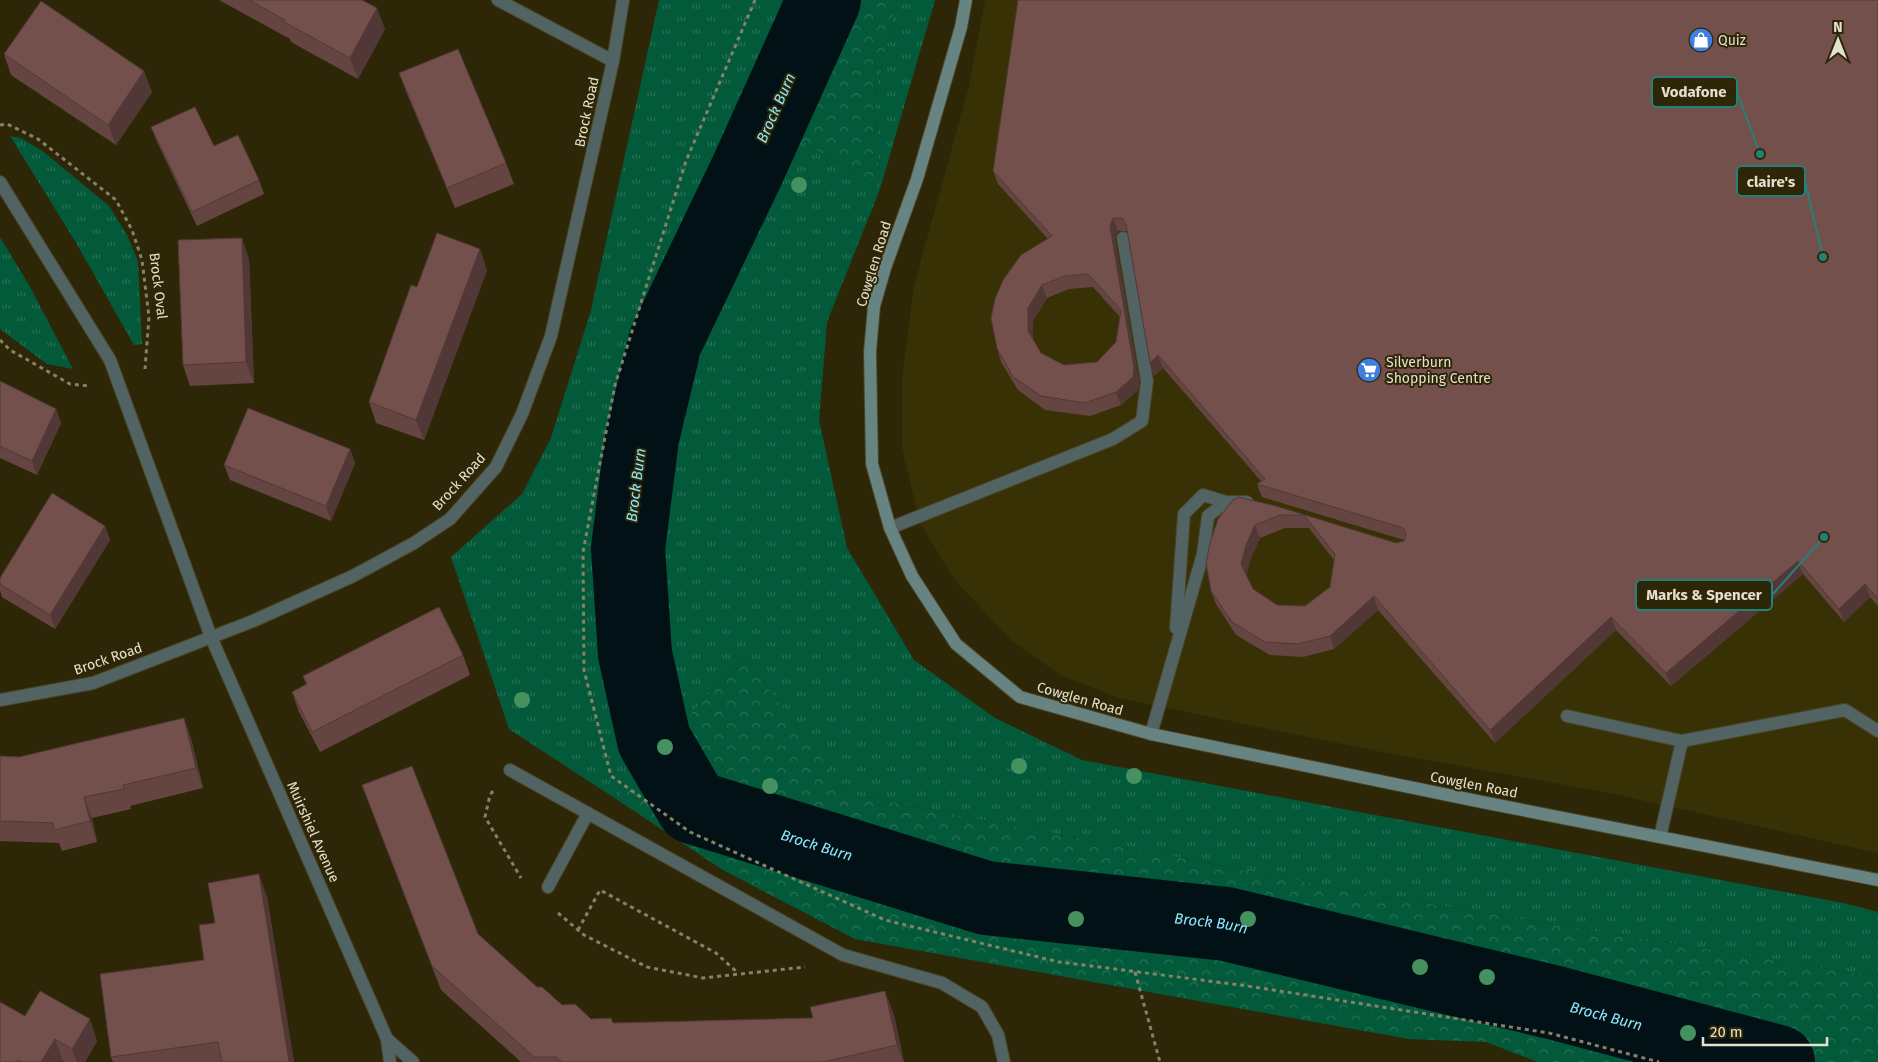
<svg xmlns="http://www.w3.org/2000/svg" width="1878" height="1062" font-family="'Fira Sans',sans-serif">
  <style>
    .built { fill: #393106 }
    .grass { fill: url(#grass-tufts) }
    .forest { fill: url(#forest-crowns) }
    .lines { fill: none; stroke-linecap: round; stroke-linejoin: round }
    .river { stroke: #021115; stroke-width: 74 }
    .lane-casing { stroke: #4b4527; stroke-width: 14 }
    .street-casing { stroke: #4b4527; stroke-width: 14 }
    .secondary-casing { stroke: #4b4527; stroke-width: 14 }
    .path { stroke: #878168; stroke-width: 3; stroke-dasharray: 4 4; stroke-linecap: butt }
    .lane { stroke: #516362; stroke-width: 12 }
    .street { stroke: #516362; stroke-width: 12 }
    .secondary { stroke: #678483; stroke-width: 12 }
    .tree { fill: #459160 }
    .wall { fill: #644542; fill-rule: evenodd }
    .shaded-wall { fill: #513836 }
    .building { fill: #74504d; stroke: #513836; fill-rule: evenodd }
    .labels { text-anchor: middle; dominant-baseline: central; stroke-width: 4; stroke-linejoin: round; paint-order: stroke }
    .poi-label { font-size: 14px; fill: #e4e0ce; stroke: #2e2707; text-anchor: start }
    .street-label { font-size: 14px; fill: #e4e0ce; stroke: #2e2707 }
    .water-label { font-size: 15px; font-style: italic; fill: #8ce7fc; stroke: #2e2707 }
    .leader { fill: none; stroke: #248178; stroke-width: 2 }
    .callout-dot { fill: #248178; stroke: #2e2707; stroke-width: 2 }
    .callout { fill: #2e2707; stroke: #248178; stroke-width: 2 }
    .callout-label { font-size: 15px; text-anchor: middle; font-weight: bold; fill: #e4e0ce }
  </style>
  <defs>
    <pattern id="grass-tufts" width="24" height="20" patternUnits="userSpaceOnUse" patternTransform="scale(1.25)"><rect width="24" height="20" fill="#025a3b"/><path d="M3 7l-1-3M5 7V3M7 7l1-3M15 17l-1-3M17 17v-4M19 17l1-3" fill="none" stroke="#277156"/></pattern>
    <pattern id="forest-crowns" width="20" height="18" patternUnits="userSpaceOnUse" patternTransform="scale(1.25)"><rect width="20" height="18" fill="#025a3b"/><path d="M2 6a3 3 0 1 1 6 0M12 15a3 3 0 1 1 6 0" fill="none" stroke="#277156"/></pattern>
  </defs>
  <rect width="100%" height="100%" fill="#2e2707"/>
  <!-- built -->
  <polygon class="built" points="985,0 1878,0 1878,853 1610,793 1377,751 1119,698 1062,676 1011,640 955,580 920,523 902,448 902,379 914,286 969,86"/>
  <!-- grass -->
  <g class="grass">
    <polygon points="659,0 784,0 741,103 880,189 875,97 897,0 935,0 880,189 827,322 819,420 847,548 914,660 995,718 1082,760 1843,903 1878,912 1878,977 1351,891 849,794 743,655 616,799 509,729 451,557 522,494 551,438 591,310"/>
    <polygon points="10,136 21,138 45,153 109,206 127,235 138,261 142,344 134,345 75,241"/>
    <polygon points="0,237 29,285 73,369 47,364 0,329"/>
  </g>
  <!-- forest -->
  <g class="forest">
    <polygon points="784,0 897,0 875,97 880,189 741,103"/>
    <polygon points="743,655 849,794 1351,891 1878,977 1878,1062 1538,1062 1486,1042 1409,1039 855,939 723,870 616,799"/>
  </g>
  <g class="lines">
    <!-- river -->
    <path class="river" id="s1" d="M824,0L747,171L665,342L642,438L628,548L635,654L654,740L693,807L986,898L1226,924L1556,1003L1778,1062"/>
    <!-- lane casing -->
    <g class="lane-casing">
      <g id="lane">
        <polyline points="890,528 1113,439 1142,421 1147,381 1123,238"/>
        <polyline points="1176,628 1184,514 1203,495 1226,502"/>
        <polyline points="1567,716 1682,741 1845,710 1878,731"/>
        <polyline points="1151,734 1203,554 1208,516 1226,502 1247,502"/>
        <polyline points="1660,837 1682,741"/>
      </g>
    </g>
    <!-- street casing -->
    <g class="street-casing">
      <g id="street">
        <polyline points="498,0 613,61"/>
        <polyline points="0,182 110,360 211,637 387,1039 413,1062"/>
        <polyline points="0,700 93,683 253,621 353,576 414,543 450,519 496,467 522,414 551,336 613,61 623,0"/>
        <polyline points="510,770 843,955 942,983 982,1007 998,1035 1004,1062"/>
        <polyline points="548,887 588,813"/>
        <polyline points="387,1039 390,1062"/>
      </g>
    </g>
    <!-- secondary casing -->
    <g class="secondary-casing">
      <polyline id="secondary" points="966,0 961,27 917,179 885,268 874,306 870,352 872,464 890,528 912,576 956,644 1020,697 1151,734 1482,802 1878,880"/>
    </g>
    <!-- path -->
    <g class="path">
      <polyline points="755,0 686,161 615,385 583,552 584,670 611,776 690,832 885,920 1059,962 1241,985 1549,1033 1659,1062"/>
      <polyline points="0,125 7,124 38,139 116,200 132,230 142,260 149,317 145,369"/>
      <polyline points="0,340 10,350 70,384 89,386"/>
      <polyline points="493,791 490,795 485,817 521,878"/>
      <polyline points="558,913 584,935 647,967 703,978 805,967"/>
      <polyline points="578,930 600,890 716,953 738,973"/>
      <polyline points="1135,972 1160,1062"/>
    </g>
    <!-- lane -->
    <use href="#lane" class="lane"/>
    <!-- street -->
    <use href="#street" class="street"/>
    <!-- secondary -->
    <use href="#secondary" class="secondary"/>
  </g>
  <!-- trees -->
  <g class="tree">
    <circle cx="799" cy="185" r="8"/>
    <circle cx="522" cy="700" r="8"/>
    <circle cx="665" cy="747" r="8"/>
    <circle cx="1019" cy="766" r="8"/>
    <circle cx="1134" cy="776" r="8"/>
    <circle cx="770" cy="786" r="8"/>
    <circle cx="1076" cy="919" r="8"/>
    <circle cx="1248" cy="919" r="8"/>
    <circle cx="1420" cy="967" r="8"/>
    <circle cx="1487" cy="977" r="8"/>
    <circle cx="1688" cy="1033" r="8"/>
  </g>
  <!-- wall -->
  <g class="wall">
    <polygon points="219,0 362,0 385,29 358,79 291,42 290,39"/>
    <path d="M1878,0V606L1870,597L1844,622L1803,574L1671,686L1616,630L1495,743L1378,610L1334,649L1303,657L1270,655L1236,635L1216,604L1211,591L1206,563L1276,506L1396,543L1404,541V540L1262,497L1257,484L1261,481L1163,368L1154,376L1128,232L1126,231H1118L1115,239L1139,381L1138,390L1121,405L1090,416L1045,410L1018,390L1001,362L997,348L1048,239L998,184L993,171ZM1093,287L1120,317L1116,342L1097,362L1064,365L1041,353L1033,339V321L1047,298L1069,289ZM1285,528H1309L1334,560L1330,587L1305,606L1277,605L1253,589L1246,575L1251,558L1260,538Z"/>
    <polygon points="4,54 152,92 116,145 11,75"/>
    <polygon points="399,73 506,163 514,184 455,208 407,94"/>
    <polygon points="151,127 214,146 259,180 264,194 197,226 157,142"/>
    <polygon points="249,259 254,383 190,386 183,365"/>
    <polygon points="487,270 424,440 376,423 369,402 417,287"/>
    <polygon points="0,381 56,409 61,423 37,475 0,458"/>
    <polygon points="350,449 355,463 331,521 230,480 224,465"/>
    <polygon points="105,526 110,540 55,629 2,597 0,590 0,578"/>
    <polygon points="463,655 470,675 320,752 299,712 292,692 306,684 303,676"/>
    <polygon points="191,738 203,788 130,806 131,809 92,818 97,842 62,851 59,843 0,841 0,756 19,757"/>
    <polygon points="362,785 478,934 537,987 562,1005 591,1019 613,1023 813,1018 894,1015 904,1062 521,1062 441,990"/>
    <polygon points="267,897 294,1062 113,1062 111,1057 204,960 215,923"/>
    <polygon points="25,1016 97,1041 85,1062 64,1062 63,1061 62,1062 0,1062"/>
  </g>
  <!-- shaded-wall -->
  <g class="shaded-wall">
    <polygon points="377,8 385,29 358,79 350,58"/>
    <polygon points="144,71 152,92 116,145 108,125"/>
    <polygon points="1113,218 1118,231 1115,239 1139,381 1138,390 1121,405 1116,392 1133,377 1110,226"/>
    <polygon points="242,238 249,259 254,383 246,362"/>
    <polygon points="480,249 487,270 424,440 416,420"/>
    <polygon points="1042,285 1047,298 1033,321 1033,344 1028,331 1028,308"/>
    <polygon points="1158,355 1163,368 1154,376 1150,363"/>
    <polygon points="56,409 61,423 37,475 32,461"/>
    <polygon points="350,449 355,463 331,521 326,506"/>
    <polygon points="1255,525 1260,538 1251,558 1246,577 1241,564 1246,545"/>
    <polygon points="105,526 110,540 55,629 50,615"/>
    <polygon points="1798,561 1803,574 1671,686 1666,673"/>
    <polygon points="1865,584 1870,597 1844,622 1839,609"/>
    <polygon points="1374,596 1378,610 1334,649 1330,636"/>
    <polygon points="1611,617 1616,630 1495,743 1490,730"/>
    <polygon points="184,718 191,738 203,788 196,768"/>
    <polygon points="84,797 92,818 97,842 90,821"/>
    <polygon points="259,874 267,897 294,1062 289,1062"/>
    <polygon points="885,991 894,1015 904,1062 903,1062 897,1045"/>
    <polygon points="90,1019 97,1041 85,1062 77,1062 72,1049"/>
    <polygon points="55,1039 63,1061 62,1062 41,1062"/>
  </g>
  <!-- building -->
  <g class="building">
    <polygon points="249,0 362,0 377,8 350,58 284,22 285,20"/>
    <path d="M1018,0H1878V599L1865,584L1839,609L1798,561L1666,673L1611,617L1490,730L1374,596L1330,636L1298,644L1265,642L1232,622L1211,591L1206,563L1210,543L1218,519L1232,501L1238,497L1276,506L1396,543L1404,541L1406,536L1404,529L1400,527L1257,484L1265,479L1158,355L1150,363L1126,224L1122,218H1113L1110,226L1134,368L1133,377L1116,392L1085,403L1041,396L1013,377L997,348L991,318L995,299L1003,280L1021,255L1052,236L993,171ZM1088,274L1121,310L1116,342L1097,362L1064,365L1041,353L1028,331V308L1042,285L1065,276ZM1280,515H1304L1335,554L1330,587L1305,606L1277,605L1253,589L1241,564L1246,545L1255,525Z"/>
    <polygon points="41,1 144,71 108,125 4,54"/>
    <polygon points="458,49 506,163 447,188 399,73"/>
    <polygon points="195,107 214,146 238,135 259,180 192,212 151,127"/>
    <polygon points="437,233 480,249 416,420 369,402 411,285 417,287"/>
    <polygon points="242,238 246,362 183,365 178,240"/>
    <polygon points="0,381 56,409 32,461 0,446"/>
    <polygon points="248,408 350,449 326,506 224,465"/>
    <polygon points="52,493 105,526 50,615 0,584 0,578"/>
    <polygon points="439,607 463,655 312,732 292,692 307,684 303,676"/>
    <polygon points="184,718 196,768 123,785 124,789 84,797 90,821 54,830 53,823 0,821 0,756 19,757"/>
    <polygon points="412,766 478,934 537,987 542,987 562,1005 575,1004 591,1019 611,1018 613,1023 813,1018 810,1007 885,991 897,1045 823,1062 562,1062 556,1057 534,1057 432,966 362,785"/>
    <polygon points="259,874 289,1062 222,1062 218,1042 111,1057 100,974 204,960 199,925 215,923 208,883"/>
    <polygon points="40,991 90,1019 72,1049 55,1039 41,1062 21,1062 18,1060 17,1062 0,1062 0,1002 25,1016"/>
  </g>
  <!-- icons -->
  <defs>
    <g id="shop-disc" transform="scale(1.25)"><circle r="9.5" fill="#3f7fe0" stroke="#2e2707"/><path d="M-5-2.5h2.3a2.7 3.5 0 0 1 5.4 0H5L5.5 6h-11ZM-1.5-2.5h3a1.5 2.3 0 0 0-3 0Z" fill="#fff"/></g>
    <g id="supermarket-disc" transform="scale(1.25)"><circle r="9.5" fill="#3f7fe0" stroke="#2e2707"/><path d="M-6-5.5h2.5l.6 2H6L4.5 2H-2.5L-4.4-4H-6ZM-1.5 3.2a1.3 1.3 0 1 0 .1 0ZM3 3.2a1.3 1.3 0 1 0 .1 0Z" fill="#fff"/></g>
  </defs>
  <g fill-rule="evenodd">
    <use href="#shop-disc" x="1701" y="40"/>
    <use href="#supermarket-disc" x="1369" y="370"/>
  </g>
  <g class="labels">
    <!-- poi labels -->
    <g class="poi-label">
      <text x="1718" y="40">Quiz</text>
      <text x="1386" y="362">Silverburn<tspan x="1386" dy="16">Shopping Centre</tspan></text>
    </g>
    <!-- street labels -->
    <g class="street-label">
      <text transform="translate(587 112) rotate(-78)">Brock Road</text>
      <text transform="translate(874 264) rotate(-73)">Cowglen Road</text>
      <text transform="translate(158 286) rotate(83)">Brock Oval</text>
      <text transform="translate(459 482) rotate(-48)">Brock Road</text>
      <text transform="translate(108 659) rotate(-19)">Brock Road</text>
      <text transform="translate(1080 699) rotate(16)">Cowglen Road</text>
      <text transform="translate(1474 785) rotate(11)">Cowglen Road</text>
      <text transform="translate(313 832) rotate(66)">Muirshiel Avenue</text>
    </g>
    <!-- water labels -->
    <g class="water-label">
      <text transform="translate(776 108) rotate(-66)">Brock Burn</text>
      <text transform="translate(636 485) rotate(-83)">Brock Burn</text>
      <text stroke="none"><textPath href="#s1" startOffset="988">Brock Burn</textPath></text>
      <text stroke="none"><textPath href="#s1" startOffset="1392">Brock Burn</textPath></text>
      <text stroke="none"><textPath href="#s1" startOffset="1798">Brock Burn</textPath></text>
    </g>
  </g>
  <!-- callouts -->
  <path class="leader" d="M1760 154L1737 92M1823 257L1805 181M1824 537L1772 595"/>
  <g class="callout-dot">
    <circle cx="1760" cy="154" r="5"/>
    <circle cx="1823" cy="257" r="5"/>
    <circle cx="1824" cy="537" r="5"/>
  </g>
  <g class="callout">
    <rect x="1652" y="77" width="85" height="30" rx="5"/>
    <rect x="1737" y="166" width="68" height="30" rx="5"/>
    <rect x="1636" y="580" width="136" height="30" rx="5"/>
  </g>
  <g class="callout-label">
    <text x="1694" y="97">Vodafone</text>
    <text x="1771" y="187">claire's</text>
    <text x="1704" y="600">Marks &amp; Spencer</text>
  </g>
  <!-- north arrow -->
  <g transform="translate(1838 40)" stroke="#2e2707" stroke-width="4" paint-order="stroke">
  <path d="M0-4L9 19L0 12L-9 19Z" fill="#e4e0ce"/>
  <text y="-8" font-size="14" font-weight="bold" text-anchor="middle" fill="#e4e0ce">N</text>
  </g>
  <!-- scale -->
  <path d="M1703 1037v8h124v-8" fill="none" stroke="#e4e0ce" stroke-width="2.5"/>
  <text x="1710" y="1037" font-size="15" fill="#e4e0ce" stroke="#2e2707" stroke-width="4" paint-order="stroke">20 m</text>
</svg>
